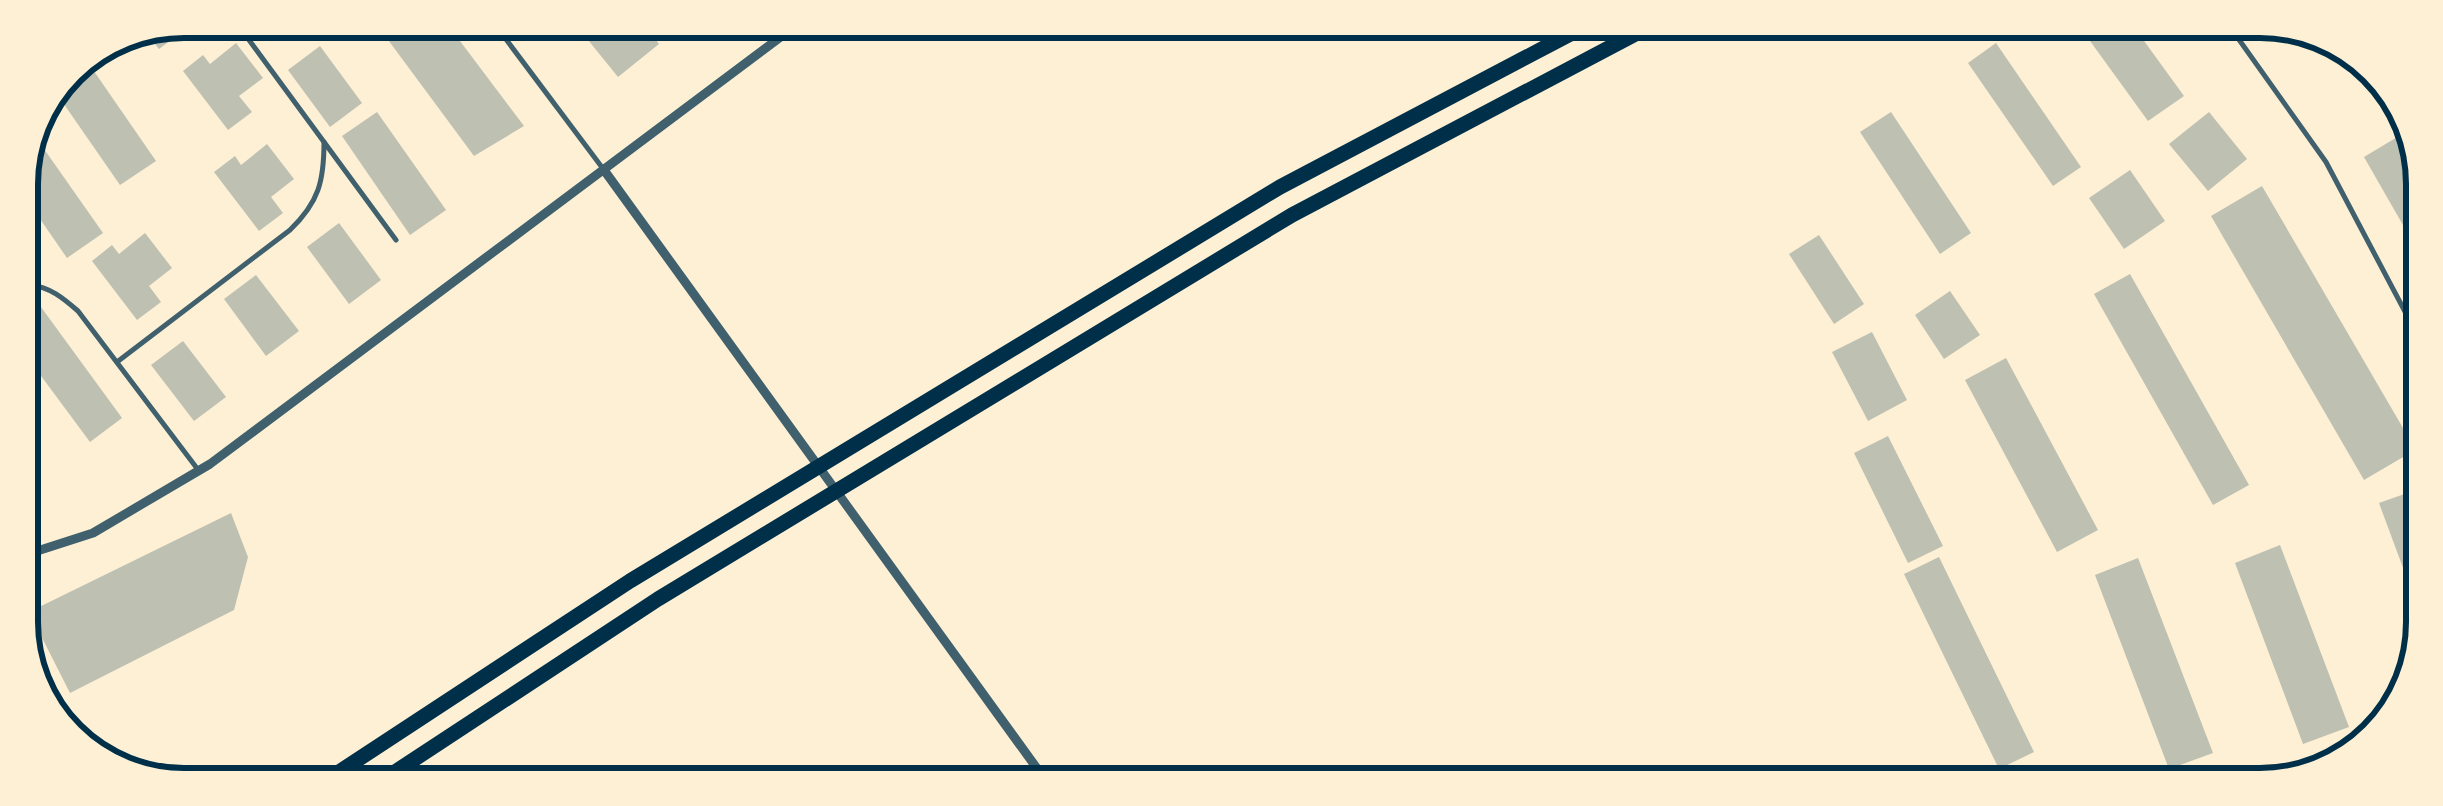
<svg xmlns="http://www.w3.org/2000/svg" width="2443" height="806" font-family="Rubik,sans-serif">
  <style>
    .building { fill: #bec0b2 }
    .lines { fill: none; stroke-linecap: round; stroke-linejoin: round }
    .minor { stroke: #3f606c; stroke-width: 5 }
    .tertiary { stroke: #3f606c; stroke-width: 9 }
    .motorway { stroke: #003049; stroke-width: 15 }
    .rim { fill: none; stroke: #003049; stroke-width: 6 }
  </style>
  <rect width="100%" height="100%" fill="#fdf0d5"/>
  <!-- building -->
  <g class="building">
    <polygon points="182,29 183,31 159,49 149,36"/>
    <polygon points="380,29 451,29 524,126 474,156"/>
    <polygon points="580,30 648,30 659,44 618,77"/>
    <polygon points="2085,34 2139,34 2184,96 2148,121"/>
    <polygon points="236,43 263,78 239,96 252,112 228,130 183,71 203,55 210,64"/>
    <polygon points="1996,43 2081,167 2053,186 1968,63"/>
    <polygon points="320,46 362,103 330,127 288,70"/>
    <polygon points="89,64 156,161 120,185 59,97 74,74"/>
    <polygon points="377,112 446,210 410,235 342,136"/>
    <polygon points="1891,112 1971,233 1940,254 1860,132"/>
    <polygon points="2209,112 2247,159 2208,191 2169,144"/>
    <polygon points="2399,136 2411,157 2411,239 2364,157"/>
    <polygon points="37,139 103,233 67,258 29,203 29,174"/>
    <polygon points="267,144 294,179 271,197 283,213 259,231 214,172 235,156 241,165"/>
    <polygon points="2130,170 2165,221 2124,249 2089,198"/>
    <polygon points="2262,186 2410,440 2410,453 2364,480 2211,216"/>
    <polygon points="339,223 381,280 349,304 307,247"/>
    <polygon points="145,233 172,268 149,286 161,302 137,320 92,261 112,245 119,254"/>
    <polygon points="1819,235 1864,304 1834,324 1789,254"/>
    <polygon points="2130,274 2249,485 2213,505 2094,294"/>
    <polygon points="256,275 299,331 266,356 224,299"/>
    <polygon points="1950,291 1980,335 1944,359 1915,315"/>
    <polygon points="30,292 122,418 90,442 30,361"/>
    <polygon points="1872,332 1907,400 1868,421 1832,352"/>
    <polygon points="183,341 226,397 194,421 151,365"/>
    <polygon points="2006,358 2098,530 2057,552 1965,380"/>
    <polygon points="1888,436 1943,546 1908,563 1854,453"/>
    <polygon points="2410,492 2409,584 2379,503"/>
    <polygon points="231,513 248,557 234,610 70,693 31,616 31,611"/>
    <polygon points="2280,545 2349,727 2303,744 2235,563"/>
    <polygon points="1939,557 2034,752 1999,769 1904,574"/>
    <polygon points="2138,558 2213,753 2169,769 2095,575"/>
  </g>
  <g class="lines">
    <!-- minor -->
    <g class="minor">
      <polyline points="241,29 396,240"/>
      <polyline points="499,30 604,170"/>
      <polyline points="671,30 674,34"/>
      <polyline points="2235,34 2326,162 2411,323"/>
      <path d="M30,285C50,287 63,298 78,311L199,471"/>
      <path d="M117,362L290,230C319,202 324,181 324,142"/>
    </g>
    <!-- tertiary -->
    <g class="tertiary">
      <polyline points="604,170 1041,774"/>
      <polyline points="31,553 93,533 210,464 790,30"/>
    </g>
    <!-- motorway -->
    <g class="motorway">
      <polyline points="339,772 630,581 1280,187 1574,32"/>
      <polyline points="395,772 658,599 1292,215 1639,32"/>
    </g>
  </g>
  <!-- crop -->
  <path d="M0 0H2443V806H0ZM184 38H2260A146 146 0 0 1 2406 184V622A146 146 0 0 1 2260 768H184A146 146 0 0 1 38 622V184A146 146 0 0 1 184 38Z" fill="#fdf0d5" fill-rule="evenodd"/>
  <path class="rim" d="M184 38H2260A146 146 0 0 1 2406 184V622A146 146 0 0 1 2260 768H184A146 146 0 0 1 38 622V184A146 146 0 0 1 184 38Z"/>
</svg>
